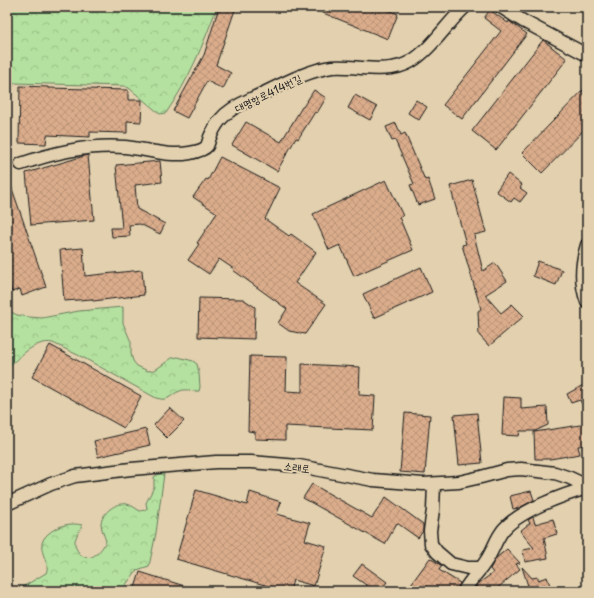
<svg xmlns="http://www.w3.org/2000/svg" width="594" height="598" font-family="'Playpen Sans','Poor Story',sans-serif">
  <style>
    .forest { fill: url(#forest-crowns); stroke: #687e5e }
    .building { fill: url(#building-cross-hatch); stroke: #1c1c1c }
    .lines { fill: none; stroke-linecap: round; stroke-linejoin: round }
    .minor-casing { stroke: #1c1c1c; stroke-width: 15 }
    .minor { stroke: #e2d0ae; stroke-width: 12 }
    .labels { text-anchor: middle; dominant-baseline: central; stroke-width: 4; stroke-linejoin: round; paint-order: stroke }
    .street-label { font-size: 11px; fill: #1c1c1c; stroke: #e2d0ae }
  </style>
  <defs>
    <pattern id="forest-crowns" width="20" height="18" patternUnits="userSpaceOnUse"><rect width="20" height="18" fill="#b4e19f"/><path d="M2 6a3 3 0 1 1 6 0M12 15a3 3 0 1 1 6 0" fill="none" stroke="#9ac088"/></pattern>
    <pattern id="building-cross-hatch" width="8" height="8" patternUnits="userSpaceOnUse"><rect width="8" height="8" fill="#daac8b"/><path d="M0 0l8 8M0 8l8-8" fill="none" stroke="#ba9377"/></pattern>
  </defs>
  <rect width="100%" height="100%" fill="#e2d0ae"/>
  <filter id="ink" filterUnits="userSpaceOnUse"><feTurbulence type="fractalNoise" baseFrequency=".025" numOctaves="2"/><feDisplacementMap in="SourceGraphic" scale="8" xChannelSelector="R" yChannelSelector="G"/><feConvolveMatrix kernelMatrix="1 2 1 2 8 2 1 2 1" color-interpolation-filters="sRGB"/></filter>
  <g filter="url(#ink)">
    <!-- forest -->
    <g class="forest">
      <path d="M7,7H217C203,45 189,80 166,113L160,114L129,88L124,86L14,83L7,103Z"/>
      <path d="M123,307V323L131,342V354L133,361L137,366L148,371L155,370L172,358L178,357L193,361L197,364L199,373L200,387L199,391C192,392 186,388 180,391C169,395 170,402 156,398L84,358L53,343C35,339 19,358 7,368V310L17,315L29,317L42,318L79,311Z"/>
      <path d="M159,474H164L156,533L149,566L137,570L121,591H16L46,573C53,560 26,544 57,528C65,524 73,523 82,525C80,531 74,538 75,544C75,547 77,550 79,553C89,565 102,551 106,541C104,535 101,529 101,523C103,512 116,502 127,504C132,505 136,509 140,511L145,510L147,508L146,503L154,487V477Z"/>
    </g>
    <!-- building -->
    <g class="building">
      <polygon points="219,7 236,7 216,65 231,73 223,89 207,81 187,118 173,111 204,55"/>
      <polygon points="308,7 381,7 398,14 388,39"/>
      <polygon points="490,10 508,23 509,21 527,34 462,119 443,105 501,31 484,18"/>
      <polygon points="543,40 567,59 496,150 472,131"/>
      <polygon points="20,86 48,87 48,88 128,90 128,100 142,100 141,122 127,121 127,133 90,132 90,137 47,135 46,144 19,143"/>
      <polygon points="587,86 587,127 542,173 522,153"/>
      <polygon points="314,90 326,98 317,113 315,112 298,139 296,138 277,171 232,145 246,122 281,142 302,107 303,107"/>
      <polygon points="355,95 377,107 370,120 348,108"/>
      <polygon points="416,100 427,107 419,120 408,113"/>
      <polygon points="396,123 401,135 405,133 425,180 428,179 435,199 418,205 410,185 414,184 395,140 392,141 386,127"/>
      <polygon points="88,155 94,220 31,225 26,173"/>
      <polygon points="220,157 280,188 265,219 289,236 291,234 316,252 295,283 326,304 305,334 289,331 278,323 287,309 233,270 234,269 219,259 209,274 188,260 199,244 197,243 217,213 193,197 206,179 208,180"/>
      <polygon points="160,161 162,182 135,185 137,209 165,224 160,234 140,224 129,225 130,236 112,237 111,228 122,228 116,165"/>
      <polygon points="508,174 522,185 520,188 527,193 520,202 514,198 511,202 496,191"/>
      <polygon points="8,177 46,287 22,296 20,289 12,292 7,277 7,178"/>
      <polygon points="386,180 403,216 399,217 413,250 354,276 340,245 329,250 313,214"/>
      <polygon points="472,180 486,232 474,235 483,271 495,263 507,281 485,295 501,313 512,304 524,316 489,346 479,335 478,311 481,309 462,245 466,244 450,186"/>
      <polygon points="83,248 85,276 142,270 144,295 93,301 92,299 64,301 60,250"/>
      <polygon points="538,261 562,270 556,285 533,276"/>
      <polygon points="421,267 432,292 374,318 363,294"/>
      <polygon points="199,298 243,299 255,307 254,339 198,337"/>
      <polygon points="50,345 141,396 124,428 32,377"/>
      <polygon points="250,356 287,357 286,391 302,392 302,364 360,367 359,395 375,396 373,430 285,426 285,440 255,439 255,432 248,431"/>
      <polygon points="587,383 587,415 580,400 571,403 567,394"/>
      <polygon points="504,397 521,398 521,409 547,407 548,425 535,431 520,431 519,436 502,435"/>
      <polygon points="170,408 184,421 167,438 154,425"/>
      <polygon points="405,413 430,415 425,474 400,472"/>
      <polygon points="477,413 482,463 459,465 454,415"/>
      <polygon points="587,424 587,445 578,446 580,454 550,459 535,459 534,432"/>
      <polygon points="146,429 150,445 98,457 94,441"/>
      <polygon points="312,484 372,518 386,497 423,524 423,531 418,538 397,523 385,544 303,498"/>
      <polygon points="196,490 247,505 250,492 281,502 277,514 310,523 305,540 326,546 314,586 293,580 290,591 285,591 176,559"/>
      <polygon points="531,491 534,500 519,508 513,509 510,496"/>
      <polygon points="533,517 535,524 553,519 557,534 544,538 548,558 525,562 523,550 534,548 520,531 530,523 528,520"/>
      <polygon points="507,549 520,563 516,564 520,569 494,591 473,591 479,583 493,573 490,569 496,558"/>
      <polygon points="430,558 442,566 439,570 460,583 457,591 435,591 427,586 423,591 406,591"/>
      <polygon points="362,564 387,582 380,591 375,591 353,576"/>
      <polygon points="522,567 532,578 538,577 538,580 547,577 552,591 535,591 534,588 529,589"/>
      <polygon points="140,572 194,589 194,591 134,591"/>
    </g>
    <g class="lines">
      <!-- minor casing -->
      <g class="minor-casing">
        <g id="minor">
          <polyline points="501,7 523,21 587,55"/>
          <path d="M21,164C55,152 89,144 125,147C147,149 168,157 190,153C195,152 204,150 207,146C208,144 209,140 210,137C213,131 216,124 221,119C228,110 240,104 251,99C276,88 304,71 332,67C357,65 387,75 410,62C432,49 446,24 465,7"/>
          <path d="M587,245C581,264 580,283 587,302"/>
          <polyline points="434,484 433,510 430,531 431,544 437,552 451,564 468,568 481,568"/>
          <polyline points="7,504 51,484 75,476 131,469 216,462 251,462 299,466 373,480 423,484 459,482 481,477 507,470 521,469 555,473 570,478 587,486"/>
          <path d="M464,591C470,580 479,572 486,561C493,551 496,538 504,529C521,510 563,495 587,488"/>
        </g>
      </g>
      <!-- minor -->
      <use href="#minor" class="minor"/>
    </g>
  </g>
  <g class="labels">
    <!-- street labels -->
    <g class="street-label">
      <text transform="translate(268 93) rotate(-26)">대명항로414번길</text>
      <text transform="translate(297 467) rotate(7)">소래로</text>
    </g>
  </g>
  <!-- margin -->
  <rect width="594" height="598" fill="none" stroke="#e2d0ae" stroke-width="24"/>
  <rect x="12" y="12" width="570" height="574" fill="none" stroke="#1c1c1c" stroke-width="1.5" filter="url(#ink)"/>
</svg>
